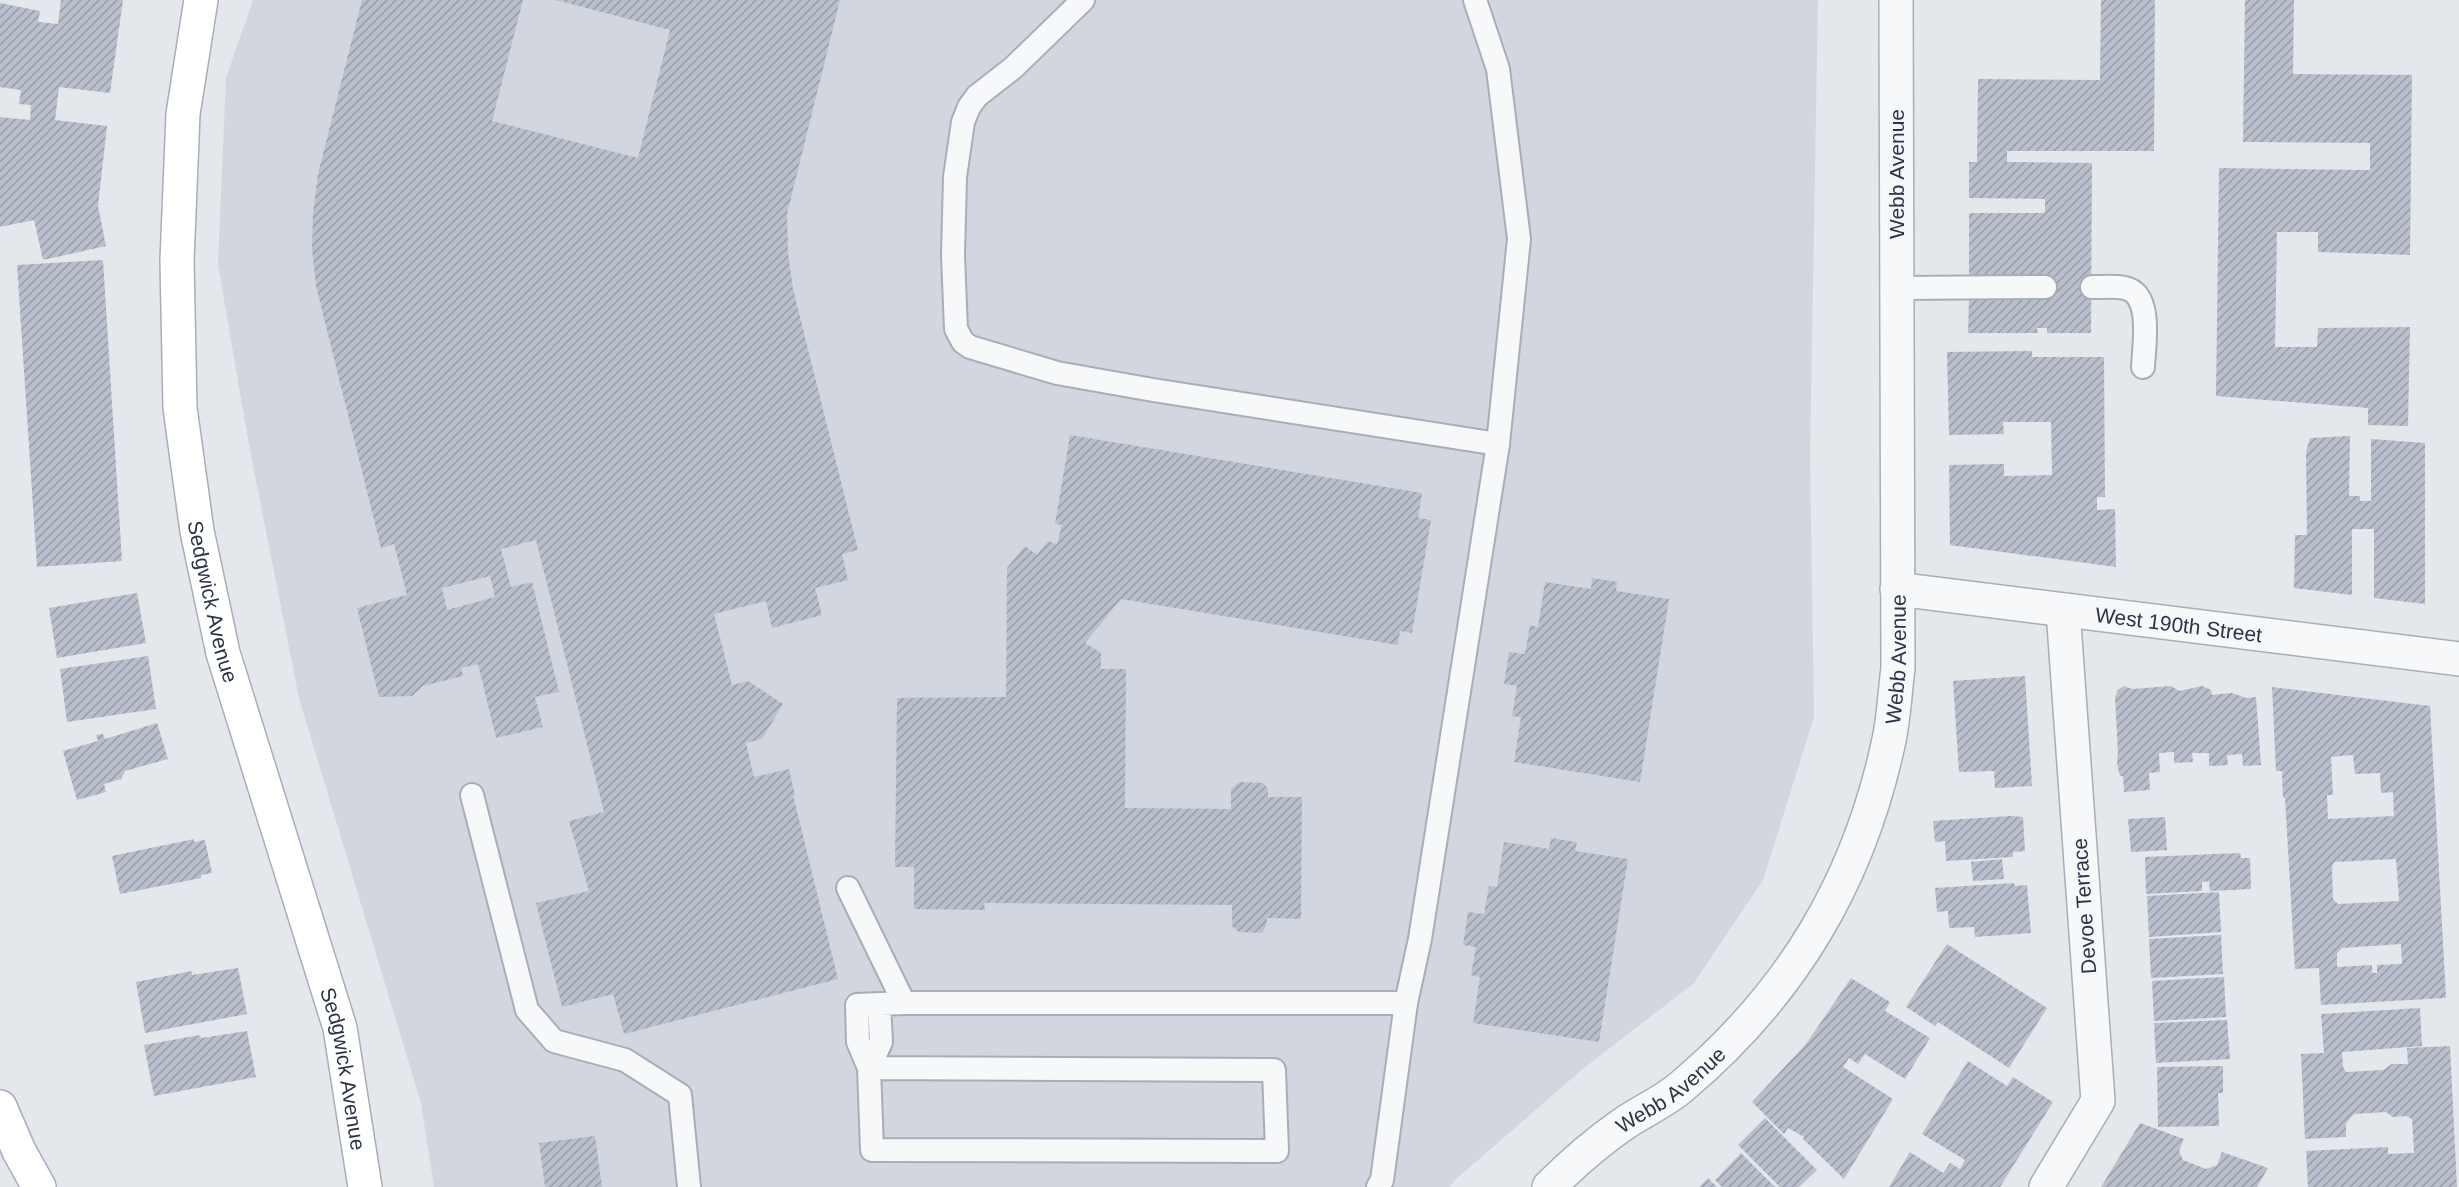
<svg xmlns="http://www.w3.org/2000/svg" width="2459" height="1187" font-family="Helvetica,sans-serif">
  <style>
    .built { fill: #d1d6df }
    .building { fill: url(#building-hatch); fill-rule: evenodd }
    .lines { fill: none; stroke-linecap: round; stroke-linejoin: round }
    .lane-casing { stroke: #a8aeb7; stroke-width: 26 }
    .street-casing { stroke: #a8aeb7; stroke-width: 36 }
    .secondary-casing { stroke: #a8aeb7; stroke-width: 36 }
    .lane { stroke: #f7f8fa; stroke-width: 22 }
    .street { stroke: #f7f8fa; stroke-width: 33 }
    .secondary { stroke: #fff; stroke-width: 33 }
    .labels { text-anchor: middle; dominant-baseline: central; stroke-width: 4.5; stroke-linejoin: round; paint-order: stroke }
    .street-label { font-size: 21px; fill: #2a3446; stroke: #f4f6f9 }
  </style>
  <defs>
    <pattern id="building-hatch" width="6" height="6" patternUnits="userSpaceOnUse" patternTransform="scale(1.5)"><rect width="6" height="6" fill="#bac0cb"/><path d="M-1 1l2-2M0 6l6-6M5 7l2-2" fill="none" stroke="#979da7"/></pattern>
  </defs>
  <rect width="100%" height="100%" fill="#e4e7ec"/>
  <!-- built -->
  <polygon class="built" points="253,0 1818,0 1810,455 1814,717 1763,880 1694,983 1584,1068 1455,1180 1450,1187 434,1187 421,1103 299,698 249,445 218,264 226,78"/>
  <!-- building -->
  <g class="building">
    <polygon points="61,0 123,0 110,93 59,87 55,120 107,126 98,206 106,246 43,260 34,220 0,227 0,117 30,120 31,105 19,104 21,90 0,87 0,3 40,11 38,22 58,24"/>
    <path d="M362,0H523L492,121L638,158L670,30L556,0H840L787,214L788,253L793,289L858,550L842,554L848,580L815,588L822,615L772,628L766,601L714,614L732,685L748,681L783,704L762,739L746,743L754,777L789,769L795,795H793L838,979L624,1034L613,994L562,1007L536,903L589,891L569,821L604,812L536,540L501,549L511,587L532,582L559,692L535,697L543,727L496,738L478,664L461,668L463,676L423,686L412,696L379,697L357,608L407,595L394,544L381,548L316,286L312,249L313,213L318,174ZM490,576L495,597L447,610L442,588Z"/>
    <polygon points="2101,0 2155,0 2154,151 2007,151 2007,162 2092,163 2091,333 2047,333 2047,328 2037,328 2038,333 1968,333 1969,298 2045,299 2045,283 1969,283 1969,213 2045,213 2045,199 1969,198 1969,162 1977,162 1978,79 2100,80"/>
    <polygon points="2245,0 2294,0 2293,74 2412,75 2410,255 2318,252 2318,232 2277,232 2275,347 2317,347 2318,328 2410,327 2408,426 2368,425 2368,408 2216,396 2219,168 2370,170 2370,143 2243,142"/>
    <polygon points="103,260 122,561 37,567 17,265"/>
    <polygon points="2032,351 2032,357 2104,357 2105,497 2097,497 2097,510 2115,509 2116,567 1950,545 1949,465 2004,464 2004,476 2052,475 2051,422 2003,422 2004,434 1949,435 1947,352"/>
    <polygon points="1070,435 1422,493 1418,518 1431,520 1412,633 1400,631 1398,645 1121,599 1085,643 1101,653 1101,669 1126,669 1125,808 1231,809 1231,789 1239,782 1263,783 1268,789 1268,797 1302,797 1301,919 1267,918 1266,926 1262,933 1239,932 1232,926 1232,905 984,903 985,910 914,909 914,867 895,867 897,698 1006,697 1007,568 1025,546 1037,555 1048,541 1057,544 1062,525 1055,524"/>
    <polygon points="2350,436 2349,496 2360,496 2360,501 2371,501 2371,439 2425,443 2425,604 2374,598 2374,529 2352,529 2352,595 2294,588 2295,535 2307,535 2306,452 2310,438"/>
    <polygon points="1592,578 1617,582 1616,591 1669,599 1640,782 1514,762 1521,717 1512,716 1517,686 1504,684 1509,652 1525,654 1530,625 1538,627 1545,582 1591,589"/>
    <polygon points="137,593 146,643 57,658 49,608"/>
    <polygon points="148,656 156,709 67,722 60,669"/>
    <polygon points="2025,676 2032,786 1995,788 1994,771 1959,772 1953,681"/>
    <polygon points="2124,686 2132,689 2171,686 2179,691 2202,686 2211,690 2212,695 2232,693 2246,698 2256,697 2261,765 2243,766 2242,754 2227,755 2228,765 2209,766 2209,753 2192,753 2193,762 2174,763 2174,752 2159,753 2160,772 2149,773 2150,790 2124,792 2123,776 2120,776 2117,764 2118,753 2115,697 2118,690"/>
    <path d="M2272,687L2430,706L2446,998L2321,1005L2319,968L2295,969L2285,798H2283L2282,771H2276ZM2353,755L2355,774L2380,773L2381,793L2393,792L2394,816L2328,819L2327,795H2333L2331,757ZM2396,859L2399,901L2338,904L2333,899L2332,868L2334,862ZM2401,944L2402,964L2377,965V973H2372V965L2337,967V953L2342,948Z"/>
    <polygon points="157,723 168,759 125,771 121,779 104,784 106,792 77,800 63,751 98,741 96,735 103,734 105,739"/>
    <polygon points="2011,816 2023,817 2025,851 2013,852 2013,857 1946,861 1945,841 1935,842 1933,821"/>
    <polygon points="2165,817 2167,850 2131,852 2128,819"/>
    <polygon points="1551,838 1577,842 1575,851 1628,859 1599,1042 1473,1023 1480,977 1471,975 1476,947 1463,945 1468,912 1484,914 1489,886 1497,887 1504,842 1549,849"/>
    <polygon points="194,839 194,842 205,840 212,873 201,875 201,878 120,894 112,856"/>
    <polygon points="2240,853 2241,858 2250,858 2251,889 2210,891 2209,881 2202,882 2202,891 2146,894 2145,857"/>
    <polygon points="2002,859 2004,879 1973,881 1971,862"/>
    <polygon points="2014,883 2015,886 2027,885 2031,933 1975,937 1974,927 1949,928 1948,911 1937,912 1935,888"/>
    <polygon points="2219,892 2221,932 2149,937 2147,896"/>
    <polygon points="2221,935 2223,974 2151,978 2149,939"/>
    <polygon points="1947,944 2047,1008 2009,1068 1938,1022 1935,1026 1906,1007"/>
    <polygon points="238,968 247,1014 145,1033 136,982 192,971 192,975"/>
    <polygon points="2224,977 2226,1017 2154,1021 2152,981"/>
    <polygon points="1851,978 1890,1002 1885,1011 1930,1038 1905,1079 1865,1054 1858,1064 1849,1058 1843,1067 1893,1099 1844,1179 1803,1139 1804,1137 1788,1128 1784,1134 1752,1102 1806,1044"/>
    <polygon points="2420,1008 2422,1046 2342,1052 2343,1067 2346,1072 2383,1070 2392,1064 2408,1064 2407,1048 2450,1046 2457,1187 2308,1187 2306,1151 2388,1147 2388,1154 2414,1153 2412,1119 2406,1116 2393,1117 2386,1112 2354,1114 2346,1123 2346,1137 2305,1139 2301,1054 2324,1053 2321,1014"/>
    <polygon points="2227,1020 2230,1059 2156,1063 2154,1023"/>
    <polygon points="247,1031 256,1077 154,1096 144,1045 200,1035 201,1038"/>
    <polygon points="1968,1061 2007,1086 2013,1077 2053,1102 2000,1187 1889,1187 1910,1152 1943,1173 1950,1163 1960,1169 1965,1160 1922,1134"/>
    <polygon points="2223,1066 2223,1093 2218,1093 2219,1126 2158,1127 2157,1067"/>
    <polygon points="1765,1118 1817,1170 1799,1187 1780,1187 1738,1145"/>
    <polygon points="2140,1123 2184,1139 2179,1151 2183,1160 2206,1169 2217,1165 2222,1152 2268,1168 2257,1187 2101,1187"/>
    <polygon points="595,1136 602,1187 545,1187 539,1143"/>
    <polygon points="1741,1153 1775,1187 1722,1187 1715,1180"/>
    <polygon points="1708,1178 1717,1187 1699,1187"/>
  </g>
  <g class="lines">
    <!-- lane casing -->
    <g class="lane-casing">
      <g id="lane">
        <polyline points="1083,0 1013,68 977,96 969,107 963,122 955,177 953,256 956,329 963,342 970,347 1057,373 1153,390 1498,444"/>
        <path d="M2092,287C2102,287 2115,286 2125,288C2153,294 2144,345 2143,367"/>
        <polyline points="1896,288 2045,287"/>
        <polyline points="472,795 527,1010 554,1041 625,1060 680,1095 689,1187"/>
        <polyline points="848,888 904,1003"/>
        <polyline points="879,1005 881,1042 869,1068 1274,1070 1277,1151 872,1150 869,1068 858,1042 857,1005 904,1003 1406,1003"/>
        <polyline points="1378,1187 1382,1180 1406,1003 1420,939 1498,444 1519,239 1498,69 1475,0"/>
      </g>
    </g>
    <!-- street casing -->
    <g class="street-casing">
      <g id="street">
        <path id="s1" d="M1897,589L2459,659"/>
        <path id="s2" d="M1549,1187C1572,1164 1596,1143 1622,1125C1640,1112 1662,1103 1680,1088C1791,995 1859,882 1889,740C1894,716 1895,691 1898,668L1896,0"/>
        <polyline points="2046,1187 2098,1101 2063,610"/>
      </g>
    </g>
    <!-- secondary casing -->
    <g class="secondary-casing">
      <g id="secondary">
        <path id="s3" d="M201,0L183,114L177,261L180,408L197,531L223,653L340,1028L365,1187"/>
        <polyline points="0,1107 19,1151 39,1187"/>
      </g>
    </g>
    <!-- lane -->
    <use href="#lane" class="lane"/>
    <!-- street -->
    <use href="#street" class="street"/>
    <!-- secondary -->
    <use href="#secondary" class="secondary"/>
  </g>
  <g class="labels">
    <!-- street labels -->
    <g class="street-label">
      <text transform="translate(1896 174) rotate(-90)">Webb Avenue</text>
      <text stroke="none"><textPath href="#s3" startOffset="606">Sedgwick Avenue</textPath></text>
      <text stroke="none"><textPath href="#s1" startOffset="284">West 190th Street</textPath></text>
      <text stroke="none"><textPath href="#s2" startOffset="660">Webb Avenue</textPath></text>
      <text transform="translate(2084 906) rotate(-94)">Devoe Terrace</text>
      <text stroke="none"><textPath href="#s3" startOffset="1092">Sedgwick Avenue</textPath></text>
      <text stroke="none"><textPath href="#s2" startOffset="156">Webb Avenue</textPath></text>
    </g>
  </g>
</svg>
